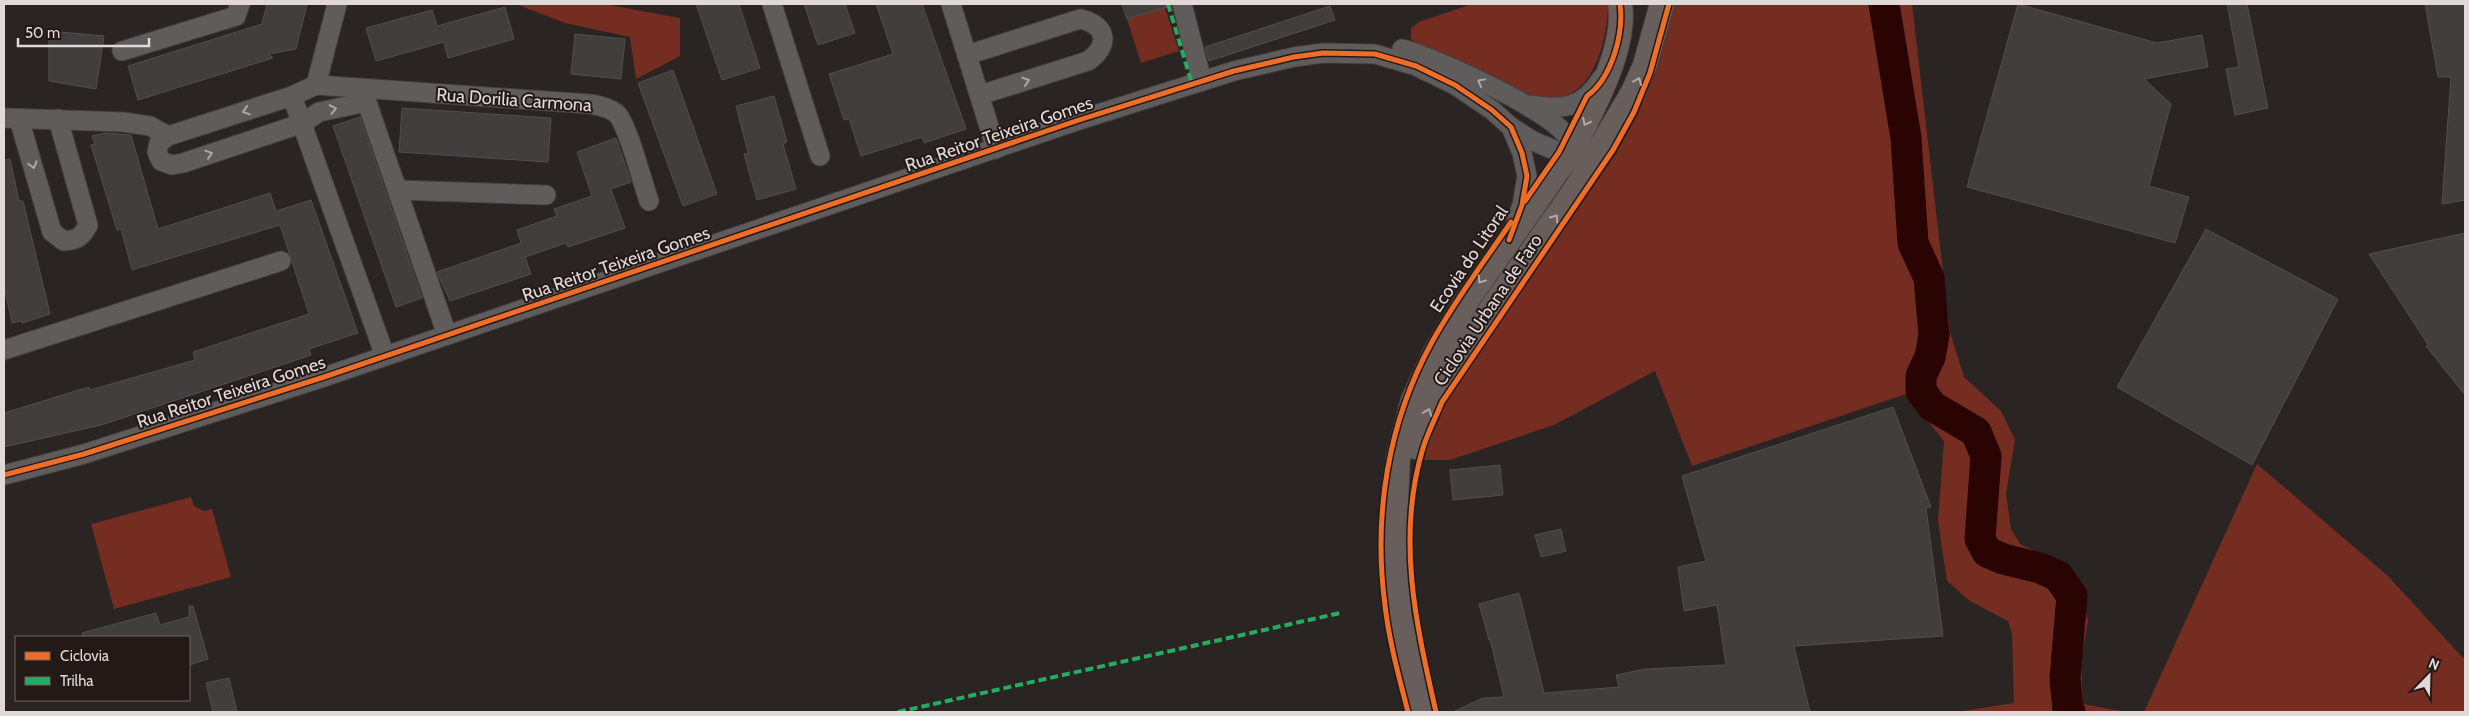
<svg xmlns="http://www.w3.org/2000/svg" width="2469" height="716" font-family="Cabin,sans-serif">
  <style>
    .green { fill: #752d21 }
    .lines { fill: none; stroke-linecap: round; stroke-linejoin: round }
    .river { stroke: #2a0303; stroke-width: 31 }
    .building { fill: #423e3d; stroke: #534e4d }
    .minor-casing { stroke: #433f3e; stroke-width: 21 }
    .major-casing { stroke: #433f3e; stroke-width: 26 }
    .minor { stroke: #605c5b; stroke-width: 19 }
    .major { stroke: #685e5c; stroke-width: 24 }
    .quiet { stroke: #26ab63; stroke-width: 4; stroke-dasharray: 8 4; stroke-linecap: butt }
    .cycleway-casing { stroke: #231917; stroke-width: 8 }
    .cycleway { stroke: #ee6e29; stroke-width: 5 }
    .oneway { stroke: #ada7a6 }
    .oneway2 { stroke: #b0a8a6 }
    .labels { text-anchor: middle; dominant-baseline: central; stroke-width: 4; stroke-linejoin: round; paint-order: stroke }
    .street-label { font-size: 18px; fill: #e0d9d8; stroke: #231917 }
  </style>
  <rect width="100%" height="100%" fill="#2a2423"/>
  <!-- green -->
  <g class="green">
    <polygon points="516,4 604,4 680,18 680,56 636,79 630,37 565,23"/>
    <path d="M1472,4H1608C1608,39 1593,103 1547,98C1518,95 1495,77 1470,65C1453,57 1424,50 1411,39V28L1419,22Z"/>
    <polygon points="1673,4 1912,4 1950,332 1964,377 2001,411 2015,440 2006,494 2011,529 2020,544 2063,565 2080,591 2088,620 2081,662 2083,704 2127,712 1956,712 2014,703 2012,634 2008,621 1970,601 1947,581 1938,521 1944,441 1906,394 1692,466 1655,371 1554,425 1450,460 1423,460 1446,402 1617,152 1638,114 1653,74"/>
    <polygon points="1165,8 1179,51 1141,63 1127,19"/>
    <polygon points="2257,464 2388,576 2465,660 2465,712 2144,712"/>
    <polygon points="191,497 194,506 204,511 212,509 231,577 114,609 91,524"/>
  </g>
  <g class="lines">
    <!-- river -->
    <polyline class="river" points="1884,4 1906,138 1913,243 1929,278 1934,335 1930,357 1921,376 1921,391 1932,406 1976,432 1986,456 1980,539 1987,552 2003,559 2040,568 2058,576 2072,596 2065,678 2068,710 2070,712"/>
  </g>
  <!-- building -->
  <g class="building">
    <polygon points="267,4 307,4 296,49 269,54 273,58 138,100 128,66 262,24"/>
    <polygon points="696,4 739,4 760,68 722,80"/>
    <polygon points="804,4 845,4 855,33 818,45"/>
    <polygon points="876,4 922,4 966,129 924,143 922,137 861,156 849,119 844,120 829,74 893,54"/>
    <polygon points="1122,4 1166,4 1167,7 1127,19"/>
    <polygon points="2018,4 2157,43 2202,35 2208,67 2144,79 2171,104 2149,186 2189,197 2175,243 1967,187"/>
    <polygon points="2227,4 2247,4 2268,108 2235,115 2226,69 2239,67"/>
    <polygon points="2425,4 2465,4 2465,200 2442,204 2451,77 2438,77"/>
    <polygon points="1330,6 1335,20 1209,61 1205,47"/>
    <polygon points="505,7 514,39 448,58 444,42 376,61 366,28 432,10 437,26"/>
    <polygon points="49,31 104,36 96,89 49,81"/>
    <polygon points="575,34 625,39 621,79 571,74"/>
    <polygon points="673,70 717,194 683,206 638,83"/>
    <polygon points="774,96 787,142 783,144 796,189 757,200 744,154 748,153 736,106"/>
    <polygon points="402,108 551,118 548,162 399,152"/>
    <polygon points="360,117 422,298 396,307 333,126"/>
    <polygon points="105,133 131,135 158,229 270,193 276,211 311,200 358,333 309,349 311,355 101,425 4,447 4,413 89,387 90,390 195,360 193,352 309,314 280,225 132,270 121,229 117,230 91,145 95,144 92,136"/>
    <polygon points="616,138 631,182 611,189 625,228 568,247 566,243 525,257 531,274 450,301 437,272 521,243 517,230 557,216 554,209 592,196 577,152"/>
    <polygon points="10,159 19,201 23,201 50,314 22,323 22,321 12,323 4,286 4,160"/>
    <polygon points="2206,229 2338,299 2252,465 2117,387"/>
    <polygon points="2465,233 2465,395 2426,346 2429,346 2369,254"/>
    <polygon points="1893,407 1931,507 1926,508 1943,636 1794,646 1810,712 1453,712 1483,698 1504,697 1490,639 1489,640 1479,604 1519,593 1544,693 1619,687 1616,675 1645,669 1726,665 1717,605 1684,611 1678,567 1706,561 1682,476"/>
    <polygon points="1500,465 1503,495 1453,500 1450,470"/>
    <polygon points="1561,529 1566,551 1541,557 1535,535"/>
    <polygon points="189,606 193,606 208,659 189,665 189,637 83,637 82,633 156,613 160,625 189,617"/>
    <polygon points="229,678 237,712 213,712 206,683"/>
  </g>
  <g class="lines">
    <!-- minor casing -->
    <g class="minor-casing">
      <g id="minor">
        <polyline points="337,4 316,85 292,96 168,136 159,143 157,152 161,161 172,165 183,163 303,123 319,112 367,102"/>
        <polyline points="772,4 820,156"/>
        <polyline points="951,4 996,149"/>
        <polyline points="1182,4 1202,81"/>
        <path d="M1402,49C1434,57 1553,111 1568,138C1571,144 1573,153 1574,160"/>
        <polyline points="122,51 236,16 240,4"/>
        <path d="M967,55L1080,19C1108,25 1110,46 1088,61L980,95"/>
        <path d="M316,85L590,104C600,106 608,107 616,113C628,124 642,182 649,201"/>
        <polyline points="363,91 447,335"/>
        <polyline points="292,96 385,356"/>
        <path d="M1530,105C1561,110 1583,109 1601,79"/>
        <polyline points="4,118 123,122 150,126 168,136"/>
        <path d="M19,119L52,232L64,241C77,240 82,237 88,225L58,119"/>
        <polyline points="1511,127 1533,141 1559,152 1581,149"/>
        <polyline points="398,190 546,195"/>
        <polyline points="4,350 281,261"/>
        <polyline points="4,475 84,454 324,377 1079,120 1234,71 1294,57 1323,53 1375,54 1416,66 1455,85 1492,110 1511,127 1522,153 1527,176 1522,205 1516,222"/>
      </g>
    </g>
    <!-- major casing -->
    <g class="major-casing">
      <g id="major">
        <polyline points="1415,447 1432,401 1463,349 1575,190 1633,92 1645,65 1662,4"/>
        <path d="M1420,712L1399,613L1395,526L1398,458L1413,400L1435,353L1464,305L1572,150C1592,111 1627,47 1620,4"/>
      </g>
    </g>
    <!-- minor -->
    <use href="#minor" class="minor"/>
    <!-- major -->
    <use href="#major" class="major"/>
    <!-- quiet -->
    <g class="quiet">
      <polyline points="1168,4 1192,84"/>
      <polyline points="898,712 1340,613"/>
    </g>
    <!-- cycleway casing -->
    <g class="cycleway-casing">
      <g id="cycleway">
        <path d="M1525,201L1559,152L1587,96C1612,78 1624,33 1620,4"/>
        <polyline points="4,475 84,454 324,377 1079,120 1234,71 1294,57 1323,53 1375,54 1416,66 1455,85 1492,110 1511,127 1522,153 1527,176 1522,205 1509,240"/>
        <path d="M1408,712C1399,677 1389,641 1385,605C1373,515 1388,422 1432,342C1455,300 1484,262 1511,222"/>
        <path d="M1436,712C1416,624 1396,538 1423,448C1428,432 1436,417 1442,402L1613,150L1634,112L1650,73L1669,4"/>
      </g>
    </g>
    <!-- cycleway -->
    <use href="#cycleway" class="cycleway"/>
  </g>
  <!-- one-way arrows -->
  <defs><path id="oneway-chevron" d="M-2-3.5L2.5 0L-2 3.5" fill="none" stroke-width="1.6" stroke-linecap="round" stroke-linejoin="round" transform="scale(1.25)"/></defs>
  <g class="oneway">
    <use href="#oneway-chevron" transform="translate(1026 81) rotate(-18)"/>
    <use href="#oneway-chevron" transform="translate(1481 82) rotate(-151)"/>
    <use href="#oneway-chevron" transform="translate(333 109) rotate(-12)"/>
    <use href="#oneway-chevron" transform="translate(246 111) rotate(162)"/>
    <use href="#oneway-chevron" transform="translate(209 154) rotate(-18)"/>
    <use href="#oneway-chevron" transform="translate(33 165) rotate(74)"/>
  </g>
  <g class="oneway2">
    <use href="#oneway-chevron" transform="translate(1638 81) rotate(-67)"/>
    <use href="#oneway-chevron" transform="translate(1586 122) rotate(117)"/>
    <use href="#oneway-chevron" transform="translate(1555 218) rotate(-55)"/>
    <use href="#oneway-chevron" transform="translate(1481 280) rotate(125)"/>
    <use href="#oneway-chevron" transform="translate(1428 412) rotate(-70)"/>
  </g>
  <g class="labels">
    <!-- street labels -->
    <g class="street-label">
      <text transform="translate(514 100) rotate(4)">Rua Dorilia Carmona</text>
      <text transform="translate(999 134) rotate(-19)">Rua Reitor Teixeira Gomes</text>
      <text transform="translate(1469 259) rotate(-56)">Ecovia do Litoral</text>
      <text transform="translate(616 264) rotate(-19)">Rua Reitor Teixeira Gomes</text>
      <text transform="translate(1488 310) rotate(-56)">Ciclovia Urbana de Faro</text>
      <text transform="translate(231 392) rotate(-18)">Rua Reitor Teixeira Gomes</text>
    </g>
  </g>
  <!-- border -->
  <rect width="2469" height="716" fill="none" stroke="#e0d9d8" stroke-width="10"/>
  <!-- legend -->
  <rect x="15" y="636" width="175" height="65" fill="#231917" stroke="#6f6664"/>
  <rect x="25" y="652" width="25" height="8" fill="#ee6e29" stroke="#6f6664"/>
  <text x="60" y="661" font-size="15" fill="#e0d9d8">Ciclovia</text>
  <rect x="25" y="677" width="25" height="8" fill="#26ab63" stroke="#6f6664"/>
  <text x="60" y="686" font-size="15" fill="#e0d9d8">Trilha</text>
  <!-- north arrow -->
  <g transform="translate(2429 676) rotate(23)" stroke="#231917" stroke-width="4" paint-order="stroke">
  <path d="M0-4L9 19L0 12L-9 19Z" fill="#e0d9d8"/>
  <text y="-8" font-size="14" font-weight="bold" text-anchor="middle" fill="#e0d9d8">N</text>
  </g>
  <!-- scale -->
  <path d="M18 38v8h131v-8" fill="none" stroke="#e0d9d8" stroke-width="2.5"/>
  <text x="25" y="38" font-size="15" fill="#e0d9d8" stroke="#231917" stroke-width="4" paint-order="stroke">50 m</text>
</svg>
